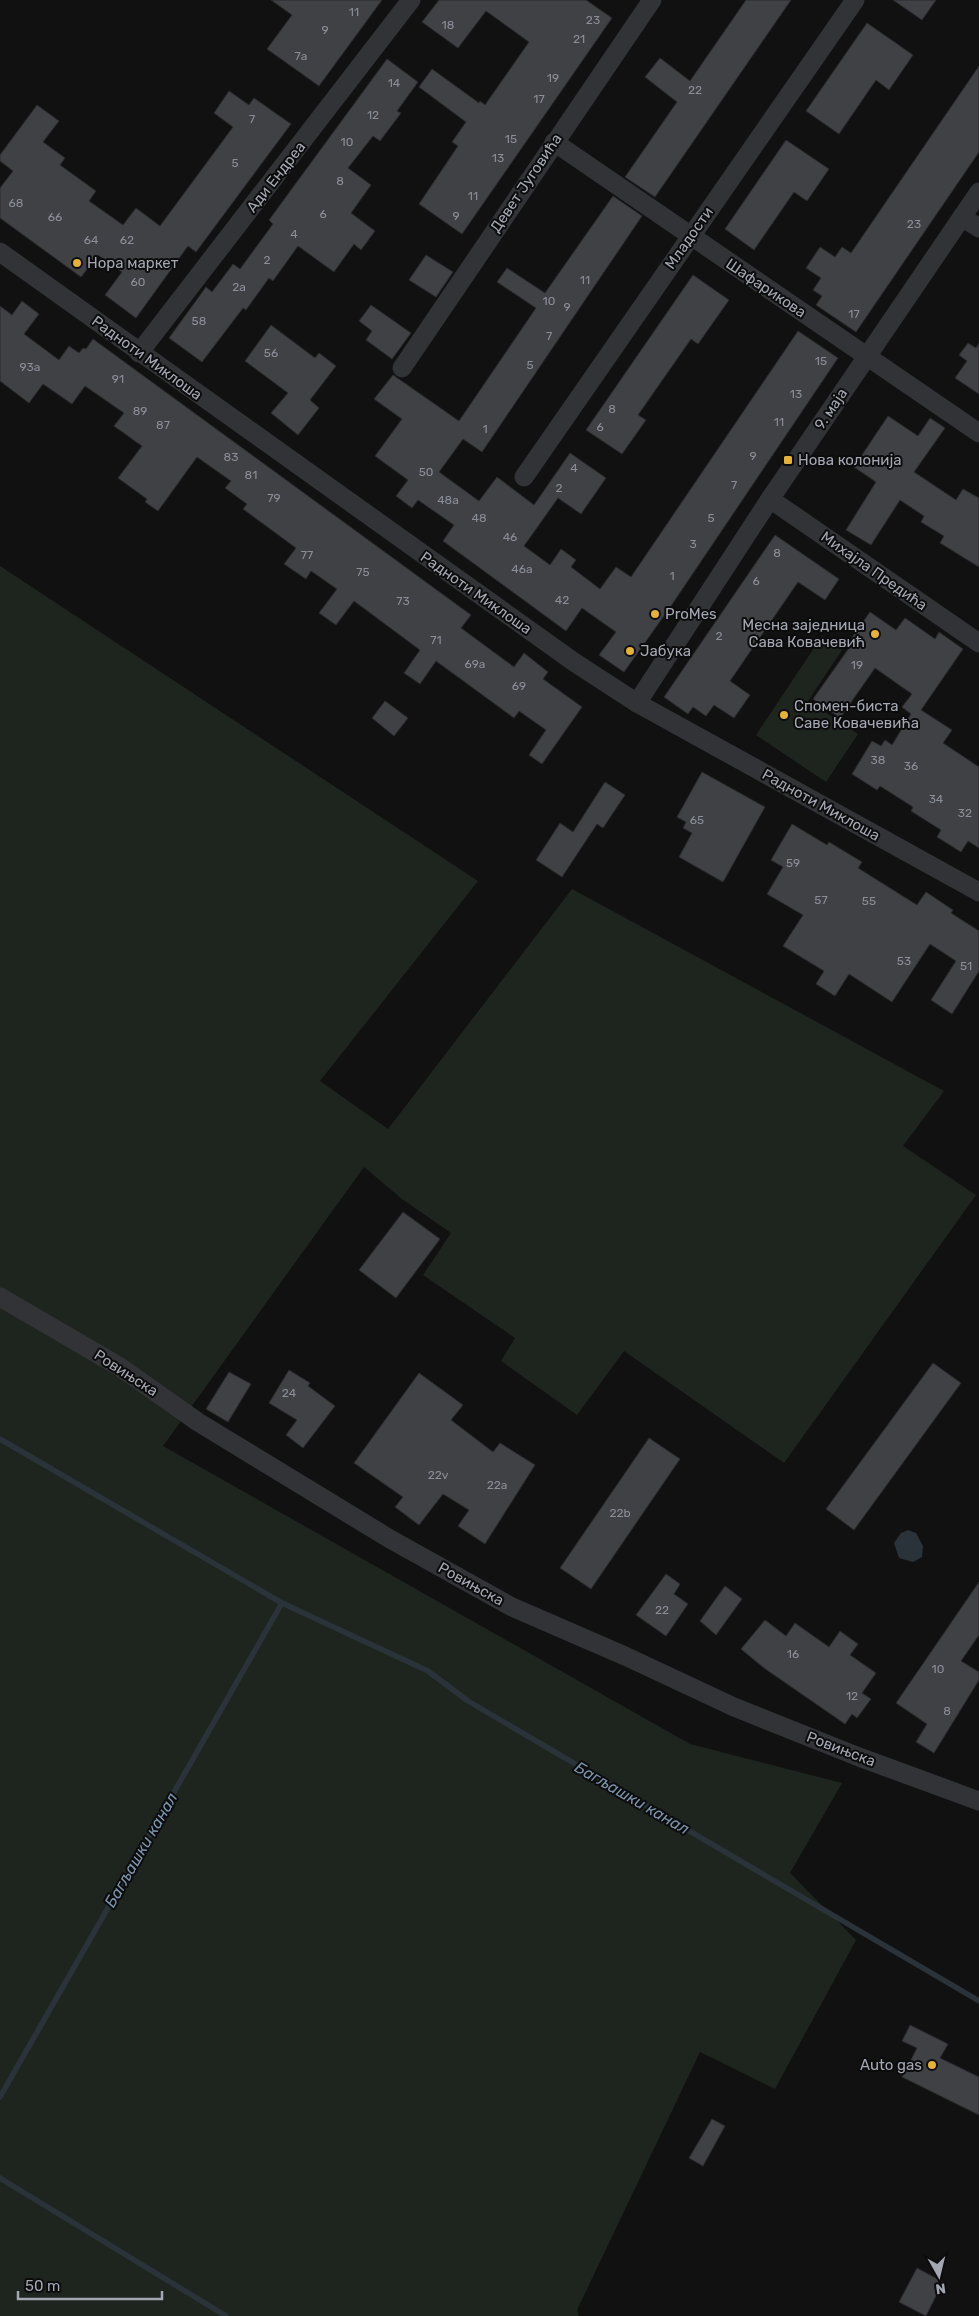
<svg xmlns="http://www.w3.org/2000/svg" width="979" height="2316" font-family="Rubik,sans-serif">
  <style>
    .green { fill: #1e251f }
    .water { fill: #2b333a }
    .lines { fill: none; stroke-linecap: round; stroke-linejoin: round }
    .stream { stroke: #2b333a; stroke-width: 5.5 }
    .building { fill: #404145; stroke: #2b2b2e }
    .minor { stroke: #323337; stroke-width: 19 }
    .poi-dot { fill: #e5b136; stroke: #0c0c0d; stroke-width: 2 }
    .labels { text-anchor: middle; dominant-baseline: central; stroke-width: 4; stroke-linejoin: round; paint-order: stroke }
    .number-label { font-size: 12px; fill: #8a8e97 }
    .street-label { font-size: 15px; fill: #a3a7b2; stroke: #0c0c0d }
    .poi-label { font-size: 15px; fill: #a3a7b2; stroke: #0c0c0d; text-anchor: start }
    .water-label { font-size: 16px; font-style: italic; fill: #7c93ac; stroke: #0c0c0d }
  </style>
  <rect width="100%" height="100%" fill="#111112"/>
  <!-- green -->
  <g class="green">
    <polygon points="0,566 478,881 320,1081 388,1129 572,889 944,1091 903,1146 976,1195 784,1463 624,1351 577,1415 501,1361 515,1338 423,1275 451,1233 402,1199 364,1167 163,1446 690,1744 842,1783 790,1873 856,1940 775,2089 700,2052 577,2310 579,2316 0,2316"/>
    <polygon points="822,636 842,650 808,701 858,734 826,782 756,735"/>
  </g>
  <!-- water -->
  <polygon class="water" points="908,1530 916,1533 923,1546 922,1557 913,1562 899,1558 894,1543 901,1533"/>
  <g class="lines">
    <!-- stream -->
    <g class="stream">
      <polyline points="0,1439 282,1603 428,1671 468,1701 979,2001"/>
      <polyline points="0,2097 282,1603"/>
      <polyline points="0,2178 226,2316"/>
    </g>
  </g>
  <!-- building -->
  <g class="building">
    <polygon points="271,0 382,0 319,86 267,49 292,15"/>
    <polygon points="439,0 586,0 612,18 462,234 419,204 458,146 452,142 466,122 419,87 432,69 479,103 480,101 485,105 529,42 486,11 458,48 422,22"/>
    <polygon points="746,0 791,0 655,197 625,177 677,102 645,77 660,58 690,81"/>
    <polygon points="893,0 936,0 922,20"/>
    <polygon points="867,23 913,55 889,90 876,80 839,134 806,111"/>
    <polygon points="387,59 418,82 397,111 401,113 380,141 373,136 348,168 371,185 351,213 375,231 361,250 354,244 334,272 298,246 273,281 269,278 246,310 243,308 202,362 169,338 206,287 212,292 233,264 240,269 273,224 269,220"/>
    <polygon points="979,66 979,152 856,332 816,305 822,296 813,290 821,278 806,268 820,247 835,257 842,247 851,253"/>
    <polygon points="229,91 249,105 254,98 291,124 196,252 188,246 136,318 105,295 122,272 98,255 81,277 0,218 0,188 13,171 0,161 0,155 37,105 59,121 43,142 65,158 60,165 96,191 89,201 123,225 136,208 160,226 233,127 214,113"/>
    <polygon points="786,140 829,169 807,201 794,192 754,250 725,229"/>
    <polygon points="613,196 642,216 482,452 463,439 439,472 479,501 497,477 534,505 570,453 606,478 581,514 558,498 524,546 550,565 561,549 576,560 571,567 600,589 616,567 631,577 798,331 838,358 671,606 624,672 599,655 616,632 582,608 566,631 443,541 454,525 418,500 412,508 396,496 408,480 375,456 402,419 374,399 393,375 459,421 536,308 497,282 507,268 545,293"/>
    <polygon points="426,255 453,272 436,297 409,280"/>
    <polygon points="693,275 729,300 698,344 691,339 638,415 646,420 622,454 586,430"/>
    <polygon points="22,301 39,314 24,334 59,360 69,346 79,353 83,348 86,349 93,339 471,615 461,628 514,667 524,653 548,672 543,679 582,707 542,764 529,755 546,730 519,711 514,718 436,661 420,684 404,673 420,650 354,601 336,625 319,613 337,589 311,571 306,579 284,564 296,548 243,509 247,504 225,488 231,481 197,457 158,511 145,502 147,499 118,478 142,446 114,426 124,413 85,386 72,404 43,384 29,403 0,381 0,306 12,315"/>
    <polygon points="371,305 411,333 392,359 366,340 372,331 359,321"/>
    <polygon points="271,325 315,358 319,353 336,366 310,400 319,408 298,435 271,413 288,393 245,361"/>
    <polygon points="968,343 976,348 979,343 979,394 955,378 967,361 959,355"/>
    <polygon points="888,416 918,436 930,418 945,428 914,472 956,500 963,489 979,498 979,567 940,543 944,536 921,522 924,516 900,500 871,545 846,530 876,482 854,467"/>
    <polygon points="775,535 839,579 825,600 798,582 730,681 750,695 734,718 714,705 706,716 693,707 688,714 664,697"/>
    <polygon points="870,612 896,630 905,618 935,639 939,632 963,649 921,710 952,730 943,743 979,767 979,848 968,841 961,852 937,837 941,830 911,811 913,807 880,786 877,790 852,774 872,741 881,746 885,740 892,745 911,714 902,707 912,694 875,668 840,718 813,699 854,641 851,639"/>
    <polygon points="385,701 408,718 394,736 372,718"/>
    <polygon points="702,772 765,807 723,882 679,857 692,833 683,828 686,822 677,817"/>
    <polygon points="605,782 625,795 603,828 597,824 562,877 536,860 560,823 573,832"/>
    <polygon points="792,824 827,845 829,842 862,862 858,868 917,905 926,892 953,910 951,913 979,931 979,971 952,1014 931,1000 956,961 930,944 892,1002 849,974 835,996 816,984 824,971 783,946 803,915 767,894 783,867 771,860"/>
    <polygon points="403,1212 440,1239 396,1298 359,1270"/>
    <polygon points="933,1363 961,1383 854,1530 826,1509"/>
    <polygon points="289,1370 310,1383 308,1386 335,1406 303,1448 286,1435 297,1420 269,1403"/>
    <polygon points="229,1372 251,1384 228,1422 206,1409"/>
    <polygon points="419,1373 463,1405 451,1420 493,1452 500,1443 535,1465 485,1544 458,1526 469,1510 443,1494 419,1525 395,1507 403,1497 354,1463"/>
    <polygon points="649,1438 680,1459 591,1589 560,1568"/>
    <polygon points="666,1574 680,1584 674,1594 688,1604 666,1636 636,1615"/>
    <polygon points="979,1582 979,1635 961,1661 979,1672 979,1680 934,1753 916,1742 927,1724 896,1703"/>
    <polygon points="725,1586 742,1599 716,1635 700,1621"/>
    <polygon points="765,1620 786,1636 795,1623 829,1647 840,1631 858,1644 850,1655 876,1673 862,1693 871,1699 857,1718 852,1714 845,1724 764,1668 741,1649"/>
    <polygon points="910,2025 948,2044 940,2058 979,2077 979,2115 902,2077 917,2048 902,2041"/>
    <polygon points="712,2119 725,2126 703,2166 689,2158"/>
    <polygon points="917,2268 943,2282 926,2316 899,2302"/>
  </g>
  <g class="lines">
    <!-- minor -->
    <g class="minor">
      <polyline points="554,142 979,433"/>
      <polyline points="962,217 979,228"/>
      <polyline points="0,252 574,662 637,703 979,892"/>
      <polyline points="139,353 411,0"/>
      <polyline points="402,368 652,0"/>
      <polyline points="524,477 855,0"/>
      <polyline points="770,499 979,643"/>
      <polyline points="637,703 770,499 979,192"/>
      <polyline points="0,1297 120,1367 198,1422 390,1539 512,1607 625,1656 734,1707 859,1757 979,1801"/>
    </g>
  </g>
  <!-- markers -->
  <g class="poi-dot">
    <circle cx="77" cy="263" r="5"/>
    <rect x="783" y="455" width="10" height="10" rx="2.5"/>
    <circle cx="655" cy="614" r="5"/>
    <circle cx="875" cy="634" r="5"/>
    <circle cx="630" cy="651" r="5"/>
    <circle cx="784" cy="715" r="5"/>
    <circle cx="932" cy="2065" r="5"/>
  </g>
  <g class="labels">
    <!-- number labels -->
    <g class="number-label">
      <text x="354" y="12">11</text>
      <text x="593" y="20">23</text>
      <text x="448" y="25">18</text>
      <text x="325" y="30">9</text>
      <text x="579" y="39">21</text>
      <text x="301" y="56">7a</text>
      <text x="553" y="78">19</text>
      <text x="394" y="83">14</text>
      <text x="695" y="90">22</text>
      <text x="539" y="99">17</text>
      <text x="373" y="115">12</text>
      <text x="252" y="119">7</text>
      <text x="511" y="139">15</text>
      <text x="347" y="142">10</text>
      <text x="498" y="158">13</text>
      <text x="235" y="163">5</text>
      <text x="340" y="181">8</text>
      <text x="473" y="196">11</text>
      <text x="16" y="203">68</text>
      <text x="323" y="214">6</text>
      <text x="456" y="216">9</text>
      <text x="55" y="217">66</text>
      <text x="914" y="224">23</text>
      <text x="294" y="234">4</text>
      <text x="91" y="240">64</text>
      <text x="127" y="240">62</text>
      <text x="267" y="260">2</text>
      <text x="585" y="280">11</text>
      <text x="138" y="282">60</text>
      <text x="239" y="287">2a</text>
      <text x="549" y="301">10</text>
      <text x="567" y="307">9</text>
      <text x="854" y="314">17</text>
      <text x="199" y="321">58</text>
      <text x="549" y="336">7</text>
      <text x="271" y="353">56</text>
      <text x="821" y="361">15</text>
      <text x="530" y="365">5</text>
      <text x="30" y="367">93a</text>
      <text x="118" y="379">91</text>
      <text x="796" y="394">13</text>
      <text x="612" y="409">8</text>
      <text x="140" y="411">89</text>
      <text x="779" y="422">11</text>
      <text x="163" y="425">87</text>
      <text x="600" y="427">6</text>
      <text x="485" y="429">1</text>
      <text x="753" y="456">9</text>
      <text x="231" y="457">83</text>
      <text x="574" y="468">4</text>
      <text x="426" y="472">50</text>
      <text x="251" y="475">81</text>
      <text x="734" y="485">7</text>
      <text x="559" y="488">2</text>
      <text x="274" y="498">79</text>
      <text x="448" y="500">48a</text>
      <text x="479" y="518">48</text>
      <text x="711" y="518">5</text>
      <text x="510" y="537">46</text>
      <text x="693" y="544">3</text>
      <text x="777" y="553">8</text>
      <text x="307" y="555">77</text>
      <text x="522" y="569">46a</text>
      <text x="363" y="572">75</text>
      <text x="672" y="576">1</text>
      <text x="756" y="581">6</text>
      <text x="562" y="600">42</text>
      <text x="403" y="601">73</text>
      <text x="719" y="636">2</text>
      <text x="436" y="640">71</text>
      <text x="475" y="664">69a</text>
      <text x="857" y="665">19</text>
      <text x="519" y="686">69</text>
      <text x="878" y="760">38</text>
      <text x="911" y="766">36</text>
      <text x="936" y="799">34</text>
      <text x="965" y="813">32</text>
      <text x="697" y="820">65</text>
      <text x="793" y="863">59</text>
      <text x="821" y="900">57</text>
      <text x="869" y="901">55</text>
      <text x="904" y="961">53</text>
      <text x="966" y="966">51</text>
      <text x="289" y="1393">24</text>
      <text x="438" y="1475">22v</text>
      <text x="497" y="1485">22a</text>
      <text x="620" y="1513">22b</text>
      <text x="662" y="1610">22</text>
      <text x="793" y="1654">16</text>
      <text x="938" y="1669">10</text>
      <text x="852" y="1696">12</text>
      <text x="947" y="1711">8</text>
    </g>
    <!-- street labels -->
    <g class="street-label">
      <text transform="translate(276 177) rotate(-52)">Ади Ендреа</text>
      <text transform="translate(526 183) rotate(-56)">Девет Југовића</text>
      <text transform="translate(689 238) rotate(-55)">Младости</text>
      <text transform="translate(766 288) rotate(34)">Шафарикова</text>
      <text transform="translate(147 358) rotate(36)">Радноти Миклоша</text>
      <text transform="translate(831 409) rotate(-56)">9. маја</text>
      <text transform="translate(874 571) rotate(35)">Михајла Предића</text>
      <text transform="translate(476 593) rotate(35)">Радноти Миклоша</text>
      <text transform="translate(821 805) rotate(29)">Радноти Миклоша</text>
      <text transform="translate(126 1373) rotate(33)">Ровињска</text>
      <text transform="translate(471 1584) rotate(29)">Ровињска</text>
      <text transform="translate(841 1749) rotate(21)">Ровињска</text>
    </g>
    <!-- poi labels -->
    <g class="poi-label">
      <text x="87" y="263">Нора маркет</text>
      <text x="798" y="460">Нова колонија</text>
      <text x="665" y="614">ProMes</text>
      <text x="865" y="625" text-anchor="end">Месна заједница<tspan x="865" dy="17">Сава Ковачевић</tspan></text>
      <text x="640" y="651">Јабука</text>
      <text x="794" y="706">Спомен-биста<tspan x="794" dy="17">Саве Ковачевића</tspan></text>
      <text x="922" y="2065" text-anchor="end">Auto gas</text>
    </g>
    <!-- water labels -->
    <g class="water-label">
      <text transform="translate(632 1798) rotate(30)">Багљашки канал</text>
      <text transform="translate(141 1850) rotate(-60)">Багљашки канал</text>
    </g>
  </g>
  <!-- north arrow -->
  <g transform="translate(939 2276) rotate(172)" stroke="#0c0c0d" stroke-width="4" paint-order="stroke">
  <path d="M0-4L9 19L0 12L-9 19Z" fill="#a3a7b2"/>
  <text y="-8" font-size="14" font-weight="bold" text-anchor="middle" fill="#a3a7b2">N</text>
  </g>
  <!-- scale -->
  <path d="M18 2291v8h144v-8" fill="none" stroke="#a3a7b2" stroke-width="2.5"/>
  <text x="25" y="2291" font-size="15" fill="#a3a7b2" stroke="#0c0c0d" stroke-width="4" paint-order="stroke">50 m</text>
</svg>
